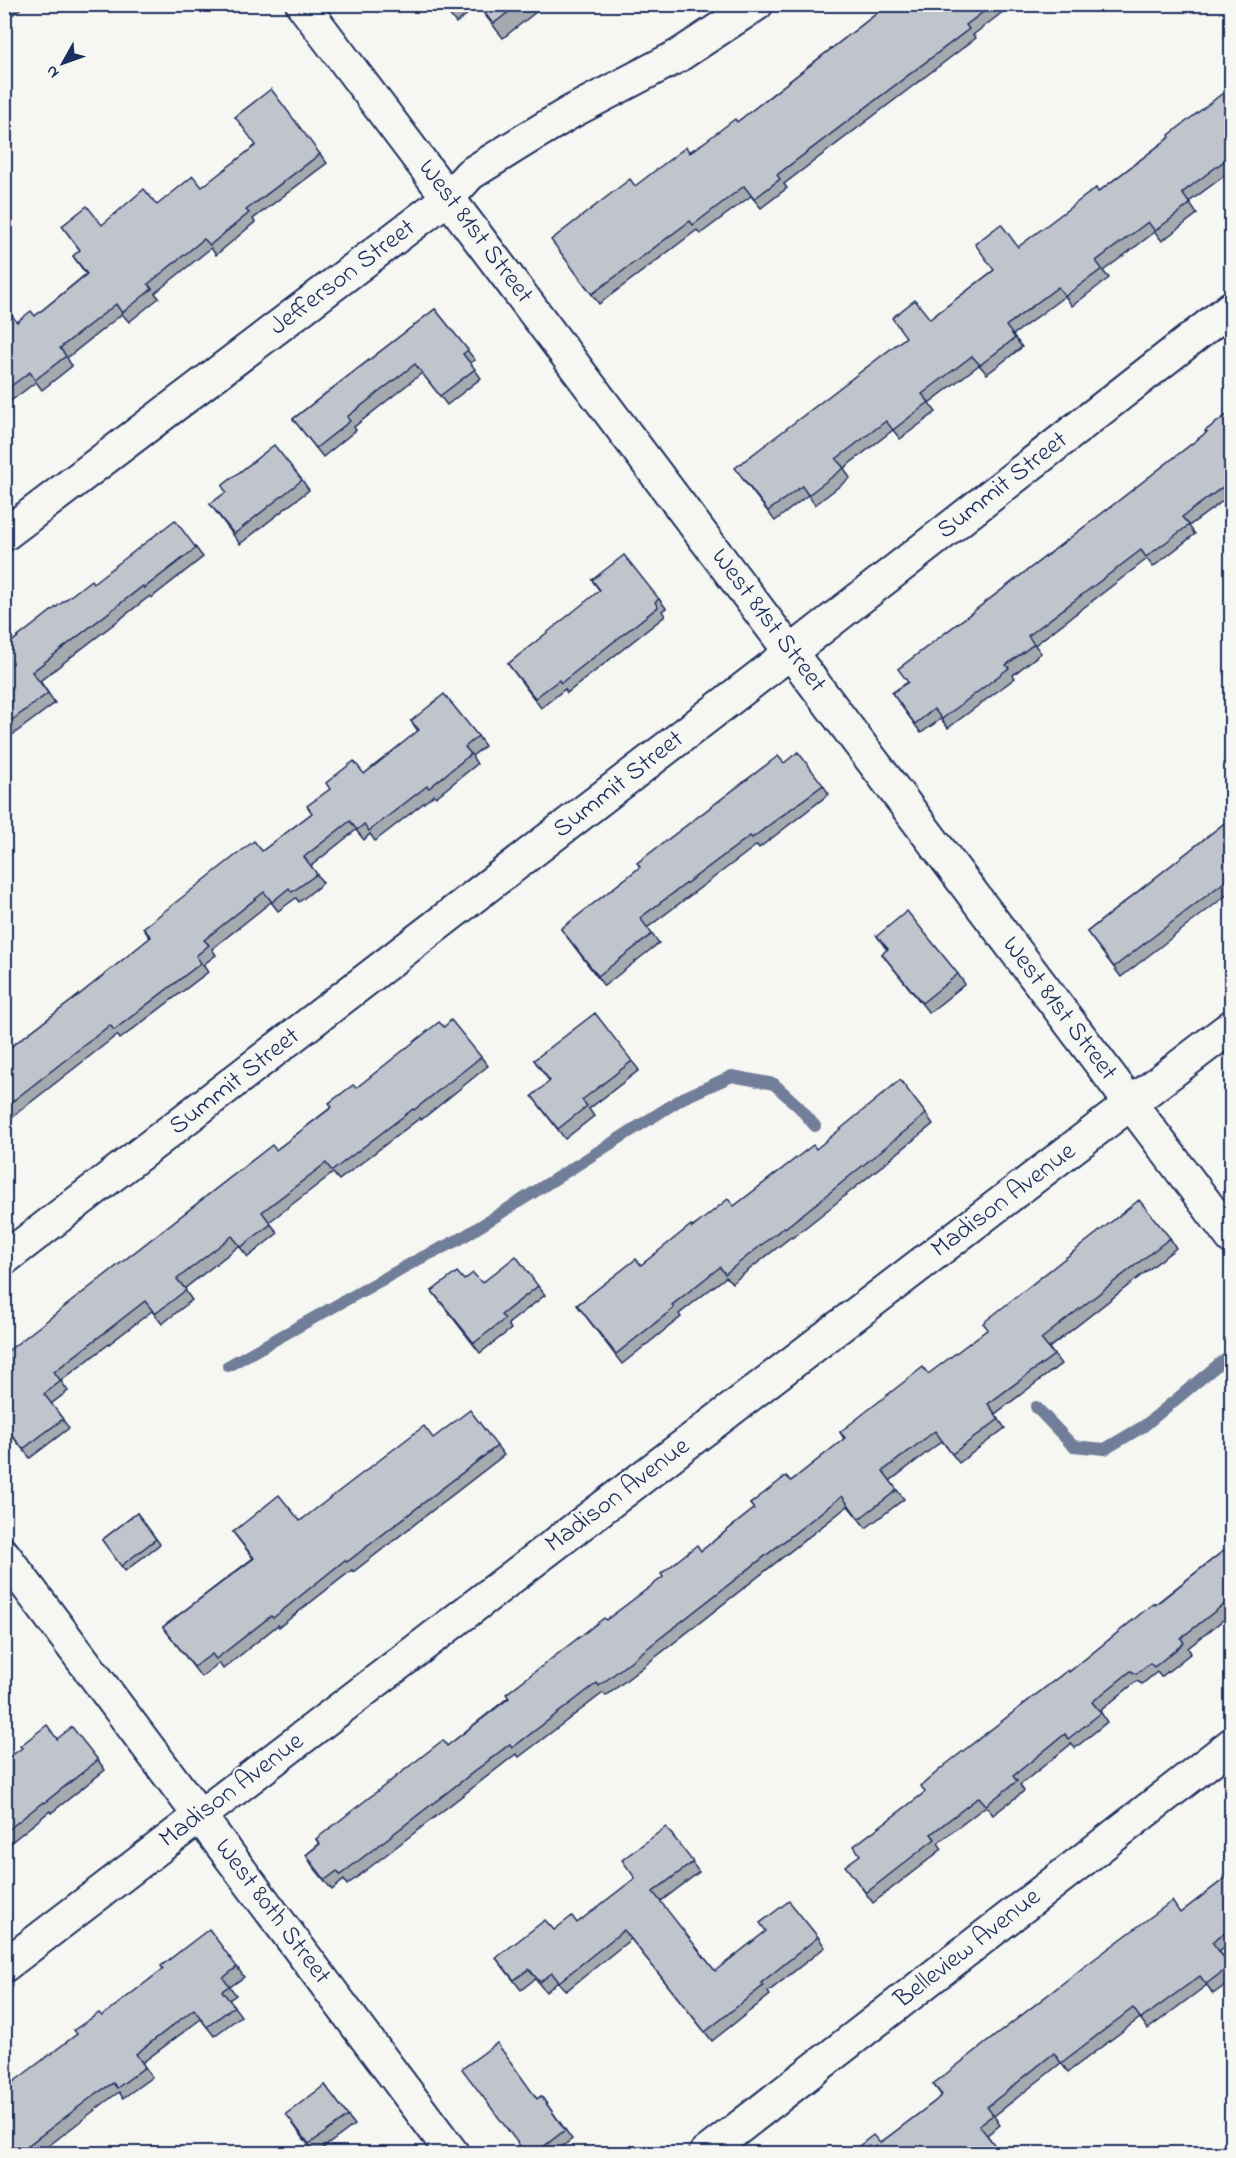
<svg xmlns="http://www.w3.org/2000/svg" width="1236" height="2158" font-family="'Indie Flower',sans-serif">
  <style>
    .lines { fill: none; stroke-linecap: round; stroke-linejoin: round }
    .stream { stroke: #717e99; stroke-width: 12 }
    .minor-casing { stroke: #1b2f5e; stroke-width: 36 }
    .minor { stroke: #f6f6f2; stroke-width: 32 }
    .wall { fill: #a5a9b0; stroke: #1b2f5e; stroke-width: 1.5 }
    .building { fill: #c0c4cd; stroke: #1b2f5e; stroke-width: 1.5 }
    .labels { text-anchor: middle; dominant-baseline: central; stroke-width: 4.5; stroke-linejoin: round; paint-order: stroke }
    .street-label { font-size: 26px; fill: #1b2f5e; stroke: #f6f6f2 }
  </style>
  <rect width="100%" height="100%" fill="#f6f6f2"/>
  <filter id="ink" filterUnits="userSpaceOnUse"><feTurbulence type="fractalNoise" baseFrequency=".0167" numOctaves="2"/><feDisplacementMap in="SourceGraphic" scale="12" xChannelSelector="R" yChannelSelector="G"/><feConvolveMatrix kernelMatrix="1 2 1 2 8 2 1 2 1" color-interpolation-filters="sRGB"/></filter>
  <g filter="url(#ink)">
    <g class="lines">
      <!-- stream -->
      <g class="stream">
        <polyline points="228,1366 419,1259 460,1239 683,1098 732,1076 774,1084 799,1107 815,1126"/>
        <polyline points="1036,1407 1073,1446 1105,1449 1144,1426 1220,1363 1232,1356"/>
      </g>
      <!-- minor casing -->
      <g class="minor-casing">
        <g id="minor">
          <polyline points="302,4 1232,1238"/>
          <polyline points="4,535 449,197 470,174 523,141 571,112 678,56 757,4"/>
          <polyline points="4,1259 791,652 1232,307"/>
          <polyline points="4,1555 453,2154"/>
          <polyline points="4,1966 1232,1026"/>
          <polyline points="705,2154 1232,1744"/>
        </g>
      </g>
      <!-- minor -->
      <use href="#minor" class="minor"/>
    </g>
    <!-- wall -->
    <g class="wall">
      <polygon points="4,4 26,4 5,21"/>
      <polygon points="441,4 546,4 503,38 478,6 456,23"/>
      <polygon points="889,4 1013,4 973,35 976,38 784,184 787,188 761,208 751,196 700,234 697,230 599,304 558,249 635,186 737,122"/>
      <polygon points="1232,86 1232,170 1189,202 1197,214 1162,241 1155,232 1103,271 1109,278 1072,306 1065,296 1013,335 1022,347 987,374 979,365 929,403 936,412 900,439 893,430 844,468 850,478 815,505 808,495 775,521 742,478 930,319 994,270 1018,247 1098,192 1170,137"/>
      <polygon points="320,154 327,163 253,219 255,222 216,255 211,248 155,293 159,298 129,322 122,314 67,358 72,366 42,390 36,382 4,406 4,309 17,322 35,316 86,274 73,256 80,250 62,226 102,225 157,205 202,187"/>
      <polygon points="435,309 475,360 470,363 481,378 447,405 422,373 354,427 356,430 323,457 293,419"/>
      <polygon points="1232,411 1232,494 1189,526 1195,534 1153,567 1147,559 1035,645 1041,653 1013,675 1015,678 948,728 941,719 921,733 892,693 908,682 1122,498 1207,432"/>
      <polygon points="302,480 309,490 240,544 210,504"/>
      <polygon points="196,548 203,557 151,598 150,596 40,681 55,703 7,739 4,735 4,645 10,643 93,583"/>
      <polygon points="592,580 659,599 666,608 662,611 665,616 567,693 565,689 541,708 508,664 600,591"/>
      <polygon points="411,721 478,736 485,746 472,756 477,764 436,797 434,795 375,841 370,834 364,840 356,830 311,866 323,883 299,902 296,898 278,911 271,902 212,949 216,955 203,965 208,972 120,1039 117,1035 8,1120 6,1118 4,1118 4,1052 74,999 150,938 143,928 262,851 364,774 418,731"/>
      <polygon points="784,763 823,785 829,794 759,848 757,845 647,928 659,943 604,986 561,929"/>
      <polygon points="1232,817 1232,891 1121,977 1087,932"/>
      <polygon points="877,936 958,974 965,984 929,1013 882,954 887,950"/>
      <polygon points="444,1027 481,1057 488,1066 421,1120 420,1118 339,1180 333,1173 269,1222 278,1233 248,1257 239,1246 184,1289 192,1300 162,1324 152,1311 61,1381 68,1391 51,1404 69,1428 30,1458 4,1426 4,1354 276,1150 356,1088"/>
      <polygon points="534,1060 632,1061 639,1070 589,1109 594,1116 565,1139 532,1096 550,1082"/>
      <polygon points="926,1114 933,1124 830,1208 792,1238 791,1237 732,1283 726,1277 679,1314 681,1317 622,1364 577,1305 641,1265 692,1227 734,1206 816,1149"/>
      <polygon points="1170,1238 1176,1248 1049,1348 1061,1364 995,1414 1005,1428 959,1463 942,1441 890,1481 904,1499 866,1528 848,1506 606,1696 603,1693 519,1757 516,1754 347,1885 344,1880 332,1890 312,1865 306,1855 319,1844 316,1839 447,1746 606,1620 701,1551 754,1509 750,1504 791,1481 844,1439 840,1432 928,1374"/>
      <polygon points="464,1280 482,1283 538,1286 545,1295 508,1324 511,1329 480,1353 432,1291"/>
      <polygon points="433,1438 497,1446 504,1455 353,1572 352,1570 279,1627 278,1625 223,1669 219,1663 201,1677 163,1627 253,1558 233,1532 300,1521"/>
      <polygon points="137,1513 160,1544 125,1571 102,1540"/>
      <polygon points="1232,1544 1232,1613 1188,1648 1191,1653 1161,1677 1157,1672 1142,1684 1137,1681 1100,1711 1107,1722 1075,1748 1071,1744 1020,1785 1024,1791 993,1815 986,1806 938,1843 942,1849 873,1903 852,1875 860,1855 925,1792 1069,1672"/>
      <polygon points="57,1739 98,1760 105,1770 51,1813 50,1811 4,1848 4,1761"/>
      <polygon points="666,1827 699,1872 660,1902 715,1971 818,1937 825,1947 768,1992 770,1995 712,2041 631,1939 566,1991 558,1982 546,1992 535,1979 521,1990 496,1958 577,1923 635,1879"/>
      <polygon points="1232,1873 1232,1942 1219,1951 1232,1967 1232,1980 1213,1994 1207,1985 1148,2029 1140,2018 1068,2072 1061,2063 994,2116 1000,2125 987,2135 1001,2154 849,2154 880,2143 942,2096 933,2084 1180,1913"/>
      <polygon points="237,1967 244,1977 230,1987 236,1995 229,2000 241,2016 214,2036 201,2019 142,2063 152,2077 123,2098 119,2092 104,2103 38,2154 4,2154 102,2016"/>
      <polygon points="325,2085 354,2125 315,2154 293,2124"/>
      <polygon points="541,2096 572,2139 553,2154 525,2154 537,2099"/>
    </g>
    <!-- building -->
    <g class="building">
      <polygon points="442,4 452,4 446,9"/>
      <polygon points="478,4 519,4 493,24"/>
      <polygon points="889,4 994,4 966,25 969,29 777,175 780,179 754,199 744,186 693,225 690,221 592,294 551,240 630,179 635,186 686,147 690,153 735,119 737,122"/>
      <polygon points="1232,86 1232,155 1182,193 1190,204 1155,231 1148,222 1096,261 1102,269 1065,296 1058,287 1006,326 1015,338 980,365 972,356 922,394 929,402 893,430 886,421 836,459 844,468 808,495 802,486 768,511 735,468 906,337 892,318 915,300 930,319 994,270 975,244 1001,224 1018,247 1096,188 1098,192 1170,137 1169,135"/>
      <polygon points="271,89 320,154 246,210 249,213 210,245 204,239 148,284 152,289 122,313 116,304 60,348 66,356 35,380 30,372 4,391 4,309 6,308 17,322 31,311 35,316 87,274 73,256 80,250 62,226 87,206 102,225 144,189 157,205 193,176 202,187 256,145 235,117"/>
      <polygon points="435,309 468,350 463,354 475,369 440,396 415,364 347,417 350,421 316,448 293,419"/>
      <polygon points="1232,411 1232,480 1182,517 1189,525 1146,557 1141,550 1028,636 1034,644 1006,665 1009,668 942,719 934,709 915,724 892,693 908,682 898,669 1122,498 1207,432 1205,431"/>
      <polygon points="274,445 302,480 234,534 210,504 226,492 222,486"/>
      <polygon points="175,520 196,548 144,588 143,586 32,672 48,693 4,726 4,645 9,641 10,643 91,580 93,583"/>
      <polygon points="624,555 659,599 655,602 658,607 561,683 559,680 535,698 508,664 600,590 592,580"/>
      <polygon points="444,694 478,736 465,747 471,754 429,788 427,786 369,831 364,824 357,830 350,821 304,857 317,874 292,892 289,888 272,902 264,892 204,940 209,945 196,956 201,963 114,1030 110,1025 4,1108 4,1052 74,999 151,937 143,928 254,841 262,851 312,813 307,806 330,789 326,783 354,761 364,774 419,730 411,721"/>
      <polygon points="798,752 823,785 752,838 750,836 640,918 652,934 598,976 561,929 640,867 637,863 778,756 784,763"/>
      <polygon points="1232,817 1232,876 1114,967 1087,932"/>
      <polygon points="907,911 958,974 922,1003 882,954 888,949 877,936"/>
      <polygon points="595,1013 632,1061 582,1100 587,1106 558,1129 532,1096 550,1081 534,1060"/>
      <polygon points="451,1020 481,1057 414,1110 413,1109 332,1171 326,1163 262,1212 271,1224 241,1247 232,1236 177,1279 186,1290 155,1314 145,1301 54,1372 61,1381 44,1394 63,1419 23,1449 4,1425 4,1354 272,1145 276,1150 332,1107 329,1103 353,1085 356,1088 439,1022 444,1027"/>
      <polygon points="900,1080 926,1114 823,1198 785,1228 784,1227 725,1274 720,1267 672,1305 674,1308 616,1354 577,1305 636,1259 641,1265 691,1225 692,1228 728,1199 734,1206 813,1145 816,1149"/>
      <polygon points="1232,1140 1232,1148 1227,1143"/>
      <polygon points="1139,1200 1170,1238 1041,1339 1054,1355 988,1404 999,1419 952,1454 935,1431 883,1471 897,1490 859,1519 842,1496 599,1686 597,1683 512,1748 510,1744 340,1875 337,1871 325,1880 306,1855 320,1844 316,1839 443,1740 447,1746 509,1698 506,1694 604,1618 606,1620 663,1577 661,1574 697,1545 701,1551 754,1509 750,1504 786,1476 791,1481 845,1438 840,1432 923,1367 928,1374 988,1329 983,1323"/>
      <polygon points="516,1256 538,1286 501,1315 505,1319 474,1343 432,1291 457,1272 464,1280 473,1273 482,1283"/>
      <polygon points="470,1410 497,1446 347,1562 345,1560 273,1618 271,1616 216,1659 212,1654 194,1667 163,1627 254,1558 233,1532 279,1495 300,1521 424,1426 433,1438"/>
      <polygon points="137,1513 156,1539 121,1566 102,1540"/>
      <polygon points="1232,1544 1232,1598 1181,1638 1184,1643 1154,1667 1150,1663 1136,1674 1131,1671 1092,1702 1101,1713 1068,1739 1065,1734 1013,1776 1017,1781 986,1805 979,1797 931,1834 935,1839 866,1893 845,1866 860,1855 854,1846 925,1792 921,1786 945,1765 1068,1670 1069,1672 1154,1603 1155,1605"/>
      <polygon points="47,1725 57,1739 72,1727 98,1760 44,1803 43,1802 4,1833 4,1761 22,1748 20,1746"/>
      <polygon points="666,1827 693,1862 653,1892 715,1971 766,1931 760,1923 789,1901 818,1937 761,1983 763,1986 705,2032 624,1930 559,1982 552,1973 540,1982 529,1969 514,1980 496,1958 545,1920 554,1930 572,1916 577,1923 635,1878 622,1860"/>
      <polygon points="1232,1873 1232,1927 1212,1942 1230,1966 1206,1984 1200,1976 1141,2019 1133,2008 1061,2063 1054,2053 987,2107 993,2115 979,2125 996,2147 987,2154 849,2154 873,2135 880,2143 933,2103 942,2095 933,2084 1085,1966 1172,1901 1180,1913"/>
      <polygon points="209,1929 237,1967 223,1978 229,1986 222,1991 234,2006 207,2027 194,2009 136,2054 145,2067 117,2088 113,2083 97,2093 30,2144 37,2154 4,2154 4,2089 77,2034 74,2030 99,2013 102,2016 163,1969 161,1966"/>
      <polygon points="497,2043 537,2099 541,2096 565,2130 534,2154 526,2154 462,2069"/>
      <polygon points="325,2085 348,2116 309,2144 286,2114"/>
    </g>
  </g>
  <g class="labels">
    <!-- street labels -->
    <g class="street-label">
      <text transform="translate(475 232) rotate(53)">West 81st Street</text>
      <text transform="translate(343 278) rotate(-37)">Jefferson Street</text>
      <text transform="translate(1003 486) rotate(-38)">Summit Street</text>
      <text transform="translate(768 621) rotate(53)">West 81st Street</text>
      <text transform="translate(619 785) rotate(-38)">Summit Street</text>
      <text transform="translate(1059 1009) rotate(53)">West 81st Street</text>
      <text transform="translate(235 1082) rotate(-38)">Summit Street</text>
      <text transform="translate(1004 1201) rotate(-37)">Madison Avenue</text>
      <text transform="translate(618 1496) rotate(-37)">Madison Avenue</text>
      <text transform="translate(232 1791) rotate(-37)">Madison Avenue</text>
      <text transform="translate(272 1912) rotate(53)">West 80th Street</text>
      <text transform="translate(968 1949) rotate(-38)">Belleview Avenue</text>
    </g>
  </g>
  <!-- margin -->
  <rect width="1236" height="2158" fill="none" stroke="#f6f6f2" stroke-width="24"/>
  <rect x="12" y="12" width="1212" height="2134" fill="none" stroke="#1b2f5e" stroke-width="2" filter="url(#ink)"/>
  <!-- north arrow -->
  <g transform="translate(63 63) rotate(230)" stroke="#f6f6f2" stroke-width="4.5" paint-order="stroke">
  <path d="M0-4.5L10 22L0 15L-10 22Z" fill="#1b2f5e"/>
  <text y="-9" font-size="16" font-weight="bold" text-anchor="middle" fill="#1b2f5e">N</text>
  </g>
</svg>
